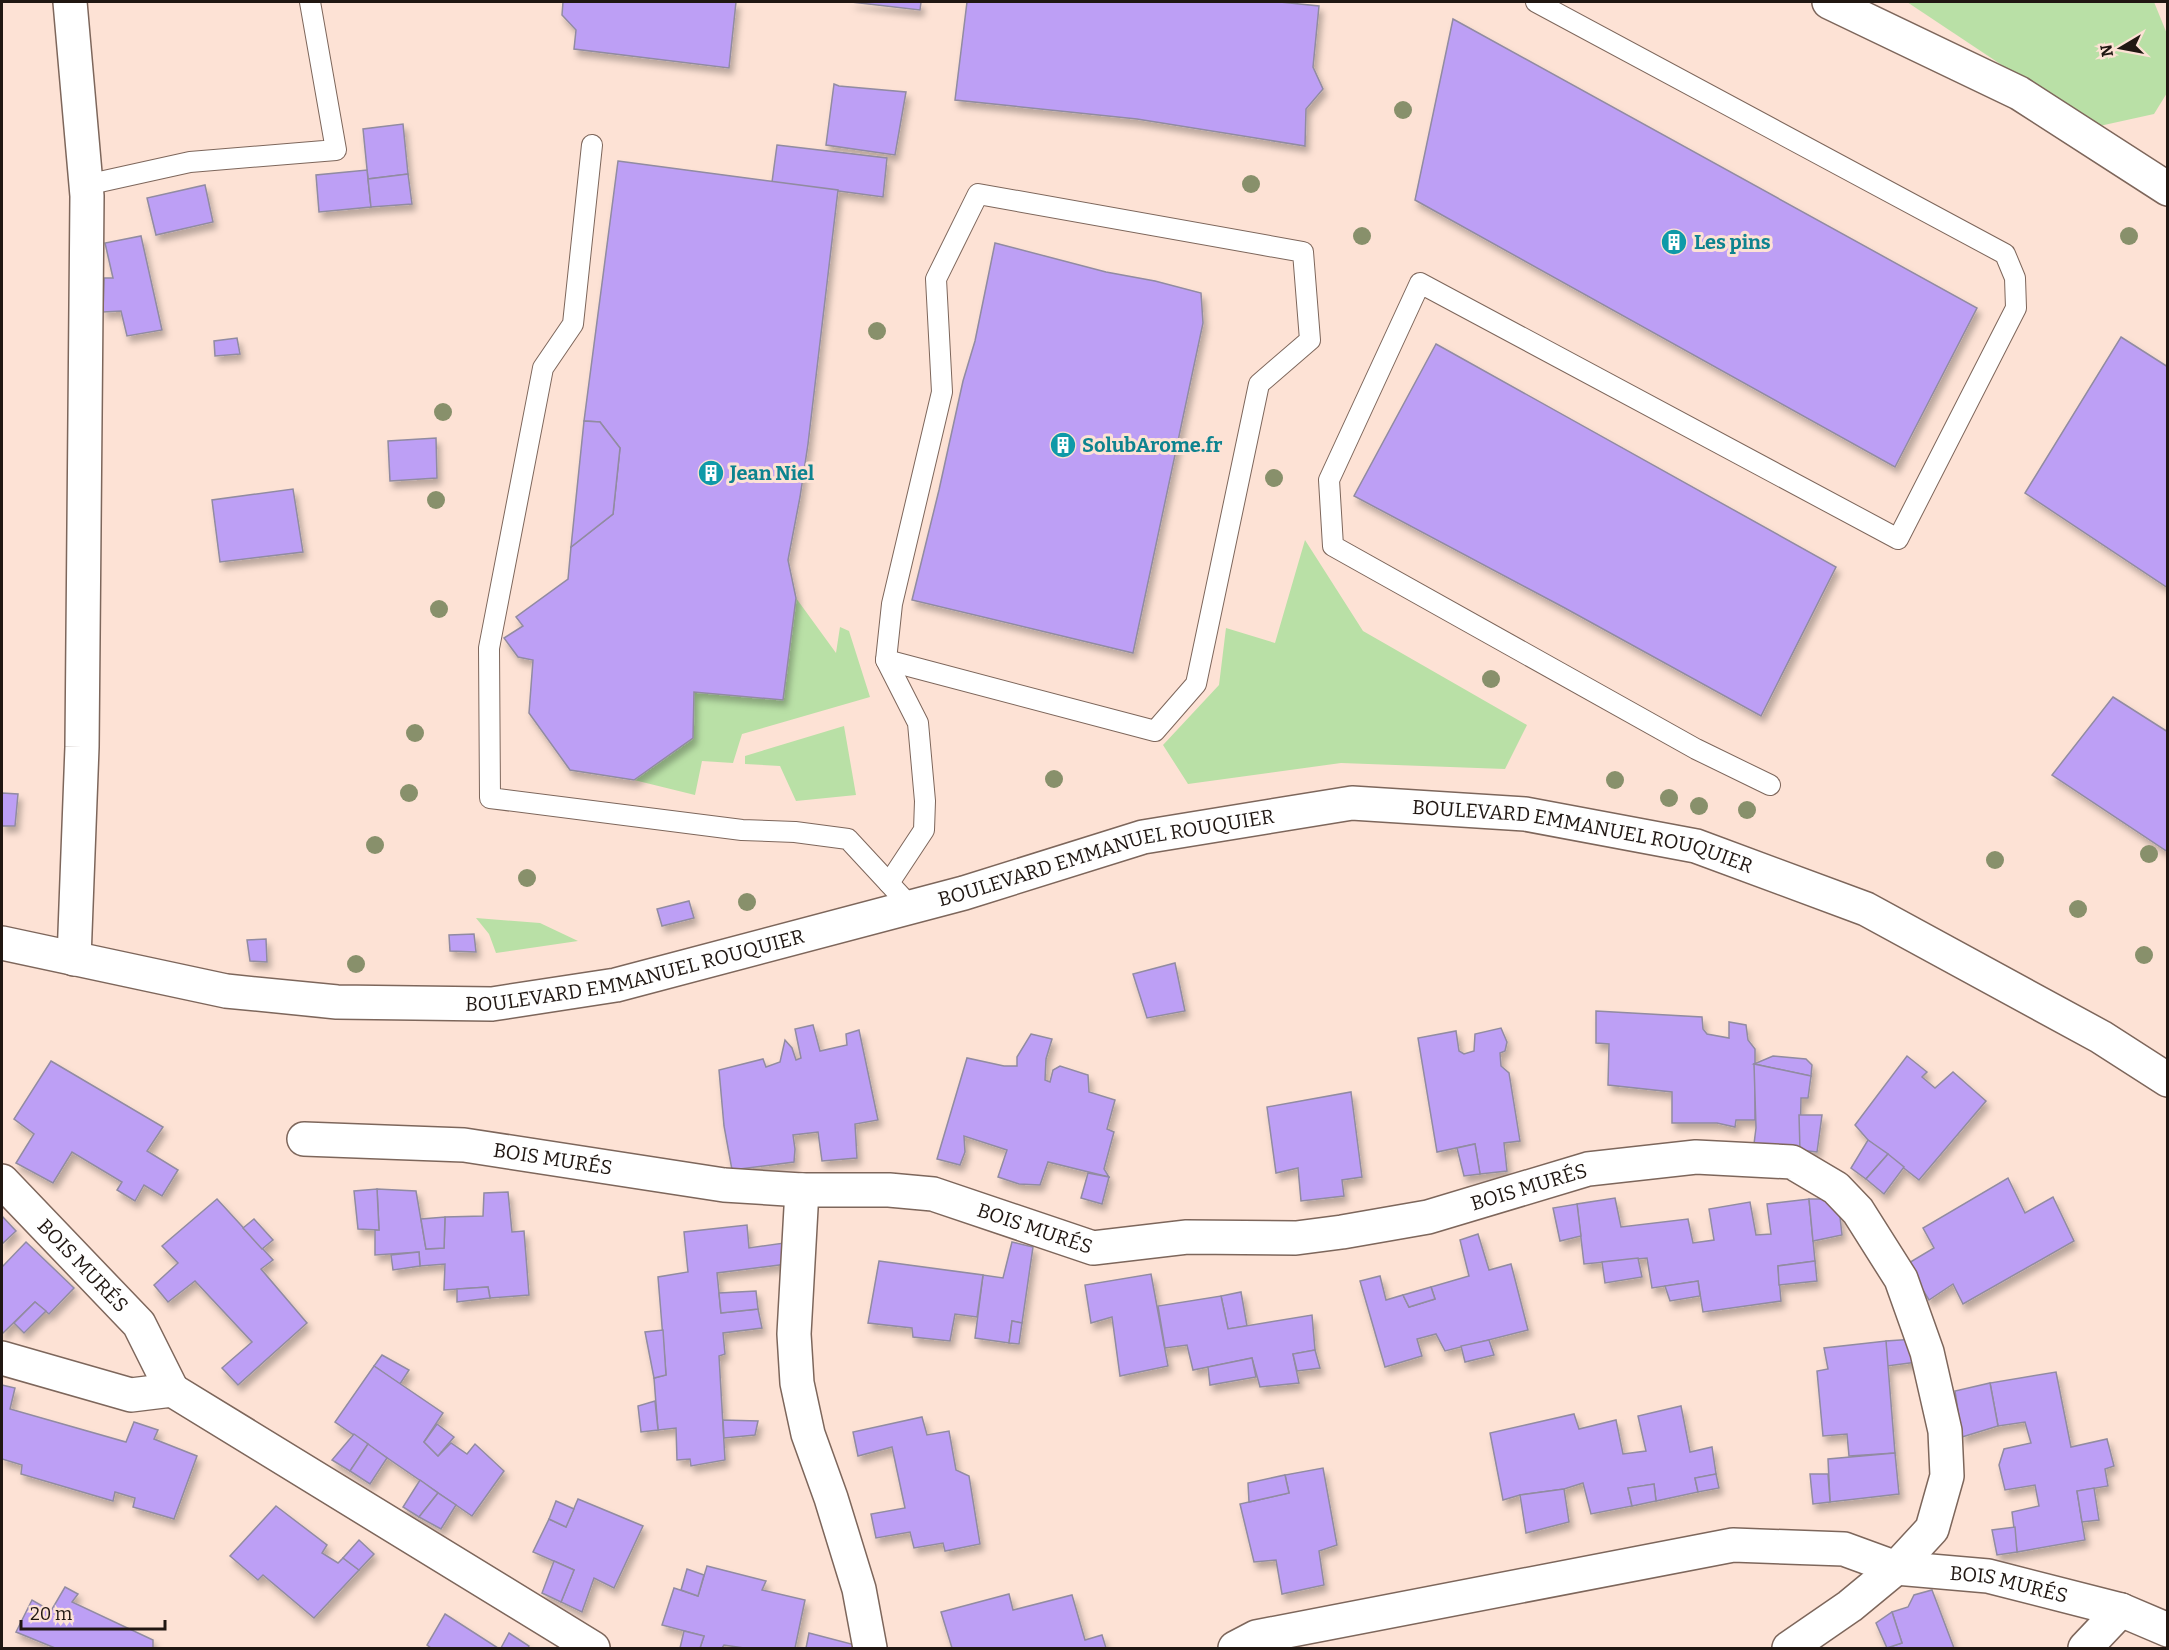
<svg xmlns="http://www.w3.org/2000/svg" width="2169" height="1650" font-family="Bitter,serif">
  <style>
    .green { fill: #b9e0a6 }
    .building { fill: #bd9ff5; stroke: #918ba1; stroke-width: 1.5; filter: url(#shadow) }
    .lines { fill: none; stroke-linecap: round; stroke-linejoin: round }
    .lane-casing { stroke: #7d665b; stroke-width: 22 }
    .street-casing { stroke: #7d665b; stroke-width: 36 }
    .secondary-casing { stroke: #7d665b; stroke-width: 36 }
    .lane { stroke: #fff; stroke-width: 20 }
    .street { stroke: #fff; stroke-width: 33 }
    .secondary { stroke: #fff; stroke-width: 33 }
    .tree { fill: #88906b }
    .labels { text-anchor: middle; dominant-baseline: central; stroke-width: 6; stroke-linejoin: round; paint-order: stroke }
    .culture-label { font-size: 20px; font-weight: bold; fill: #0d838f; stroke: #fde2d5; text-anchor: start }
    .street-label { font-size: 20px; fill: #201712; stroke: #fde2d5 }
  </style>
  <defs>
    <filter id="shadow"><feDropShadow dx="3.5" dy="6" stdDeviation="3" flood-color="#0004"/></filter>
  </defs>
  <rect width="100%" height="100%" fill="#fde2d5"/>
  <!-- green -->
  <g class="green">
    <polygon points="1907,2 2154,2 2167,34 2167,93 2154,114 2095,127"/>
    <polygon points="1305,540 1363,631 1527,725 1505,769 1341,763 1188,784 1163,745 1219,685 1226,628 1275,643"/>
    <polygon points="796,598 836,653 840,627 849,631 870,697 742,734 733,763 702,761 695,795 634,780 693,738 694,692 783,700"/>
    <polygon points="844,726 856,795 796,801 780,766 745,764 745,756"/>
    <polygon points="476,918 540,923 578,941 496,953 489,934"/>
  </g>
  <!-- building -->
  <g class="building">
    <polygon points="563,2 736,2 729,68 574,49 576,30 562,15"/>
    <polygon points="851,2 921,2 920,10"/>
    <polygon points="967,2 1280,2 1319,6 1313,67 1323,89 1306,109 1305,146 1137,119 955,100"/>
    <polygon points="1453,19 1977,308 1895,467 1415,200"/>
    <polygon points="834,84 839,86 906,92 895,155 826,145"/>
    <polygon points="403,124 408,174 368,179 363,129"/>
    <polygon points="777,145 887,158 883,197 772,182"/>
    <polygon points="618,161 838,190 808,444 800,497 788,560 796,598 783,700 694,692 693,738 634,780 570,770 529,713 533,660 518,657 504,638 523,626 516,617 568,579 571,547 613,514 620,448 600,422 584,421"/>
    <polygon points="367,170 371,207 319,212 316,175"/>
    <polygon points="408,174 412,204 371,207 368,179"/>
    <polygon points="205,185 213,222 156,235 147,198"/>
    <polygon points="141,236 162,330 127,336 121,311 103,312 104,278 113,278 105,243"/>
    <polygon points="995,243 1106,272 1155,281 1201,293 1203,323 1133,653 912,600 939,490 963,381 975,341"/>
    <polygon points="2121,337 2168,367 2168,588 2025,493"/>
    <polygon points="237,338 240,354 215,356 214,341"/>
    <polygon points="1436,344 1836,567 1761,716 1563,607 1354,496"/>
    <polygon points="584,421 600,422 620,448 613,514 571,547"/>
    <polygon points="436,438 437,478 390,481 388,441"/>
    <polygon points="293,489 303,552 220,562 212,500"/>
    <polygon points="2113,697 2168,732 2168,852 2052,775"/>
    <polygon points="2,793 18,794 15,826 2,826"/>
    <polygon points="689,901 694,918 662,926 657,909"/>
    <polygon points="474,934 476,952 450,951 449,935"/>
    <polygon points="266,939 267,962 250,961 247,940"/>
    <polygon points="1175,963 1185,1011 1147,1018 1133,974"/>
    <polygon points="1596,1011 1702,1017 1703,1029 1707,1034 1729,1038 1729,1022 1746,1025 1748,1040 1755,1049 1755,1120 1736,1120 1735,1127 1717,1123 1672,1123 1672,1092 1608,1085 1609,1044 1596,1043"/>
    <polygon points="813,1025 820,1051 847,1045 846,1034 859,1030 878,1120 855,1124 857,1158 822,1161 818,1132 793,1135 795,1149 794,1162 732,1170 724,1126 719,1070 763,1059 766,1067 780,1062 785,1040 792,1048 796,1060 801,1058 795,1029"/>
    <polygon points="1501,1028 1507,1042 1505,1051 1500,1053 1501,1066 1509,1073 1520,1141 1504,1143 1507,1171 1480,1174 1475,1144 1437,1152 1418,1038 1456,1031 1459,1051 1464,1054 1474,1051 1475,1034"/>
    <polygon points="1031,1034 1052,1039 1046,1059 1045,1080 1050,1082 1053,1070 1060,1066 1088,1075 1089,1092 1115,1100 1107,1129 1114,1132 1104,1169 1109,1177 1048,1162 1040,1185 1019,1184 998,1177 1007,1150 964,1136 965,1152 960,1165 937,1159 967,1058 1004,1066 1017,1066 1017,1057"/>
    <polygon points="1773,1056 1806,1059 1812,1065 1811,1076 1754,1064"/>
    <polygon points="1907,1056 1927,1072 1922,1077 1935,1088 1953,1072 1986,1101 1919,1180 1868,1140 1855,1125"/>
    <polygon points="51,1061 163,1127 147,1151 178,1170 162,1196 144,1185 135,1201 117,1190 122,1182 72,1152 53,1183 16,1163 34,1134 14,1119"/>
    <polygon points="1754,1064 1811,1076 1808,1098 1801,1098 1800,1150 1753,1152 1756,1128"/>
    <polygon points="1351,1092 1362,1177 1342,1180 1344,1196 1301,1201 1298,1168 1276,1173 1267,1107"/>
    <polygon points="1799,1115 1822,1115 1817,1152 1800,1150"/>
    <polygon points="1868,1140 1888,1154 1866,1179 1851,1168"/>
    <polygon points="1475,1144 1480,1174 1464,1176 1457,1148"/>
    <polygon points="1888,1154 1904,1167 1884,1194 1866,1179"/>
    <polygon points="1088,1173 1109,1177 1102,1204 1081,1198"/>
    <polygon points="2008,1178 2025,1213 2053,1197 2074,1241 1963,1304 1953,1284 1929,1300 1907,1264 1934,1248 1923,1228"/>
    <polygon points="377,1189 416,1191 426,1249 444,1248 445,1217 483,1216 484,1193 508,1192 512,1232 524,1231 529,1295 490,1298 488,1287 444,1290 445,1264 420,1266 419,1252 375,1255 375,1230 379,1230"/>
    <polygon points="377,1189 379,1230 358,1229 354,1191"/>
    <polygon points="1615,1198 1621,1227 1688,1219 1693,1243 1714,1240 1709,1209 1750,1202 1756,1235 1771,1234 1767,1204 1809,1199 1815,1261 1778,1266 1781,1301 1703,1312 1698,1281 1652,1288 1647,1258 1584,1264 1577,1204"/>
    <polygon points="217,1199 273,1260 261,1269 307,1323 238,1385 222,1368 252,1342 195,1281 168,1302 154,1285 178,1263 162,1246"/>
    <polygon points="1809,1199 1838,1199 1842,1235 1813,1241"/>
    <polygon points="1577,1204 1581,1236 1560,1241 1553,1208"/>
    <polygon points="2,1216 16,1231 2,1244"/>
    <polygon points="445,1217 444,1248 426,1249 421,1219"/>
    <polygon points="254,1219 273,1240 262,1249 243,1228"/>
    <polygon points="747,1225 749,1248 784,1243 787,1264 717,1273 721,1313 758,1309 762,1328 723,1333 725,1354 719,1356 725,1460 691,1466 690,1459 677,1460 676,1428 658,1430 654,1378 666,1375 658,1277 688,1272 684,1232"/>
    <polygon points="1478,1234 1489,1270 1511,1264 1528,1330 1445,1351 1436,1334 1417,1339 1422,1356 1385,1367 1360,1281 1380,1276 1386,1300 1403,1295 1409,1307 1435,1299 1431,1287 1469,1276 1460,1240"/>
    <polygon points="26,1242 74,1288 49,1314 35,1302 2,1334 2,1267"/>
    <polygon points="1012,1242 1033,1247 1022,1323 1012,1321 1009,1343 975,1338 983,1275 1003,1278"/>
    <polygon points="419,1252 420,1266 393,1270 391,1255"/>
    <polygon points="1638,1258 1642,1277 1605,1283 1602,1262"/>
    <polygon points="879,1261 983,1275 977,1317 955,1314 950,1341 913,1337 912,1328 868,1323"/>
    <polygon points="1815,1261 1817,1281 1779,1285 1778,1266"/>
    <polygon points="1151,1274 1168,1366 1120,1376 1112,1317 1091,1323 1085,1285"/>
    <polygon points="1698,1281 1700,1296 1670,1301 1665,1286"/>
    <polygon points="488,1287 490,1298 457,1302 457,1289"/>
    <polygon points="1431,1287 1435,1299 1409,1307 1403,1295"/>
    <polygon points="756,1291 758,1309 721,1313 719,1293"/>
    <polygon points="1241,1292 1247,1326 1228,1329 1221,1296"/>
    <polygon points="1221,1296 1228,1329 1312,1315 1315,1350 1293,1354 1299,1383 1260,1387 1252,1358 1193,1370 1187,1345 1165,1348 1158,1306"/>
    <polygon points="35,1302 46,1311 24,1333 14,1323"/>
    <polygon points="1012,1321 1022,1323 1019,1344 1009,1343"/>
    <polygon points="663,1330 666,1375 654,1378 645,1332"/>
    <polygon points="1915,1339 1917,1362 1887,1366 1886,1341"/>
    <polygon points="1489,1340 1494,1355 1465,1362 1461,1346"/>
    <polygon points="1886,1341 1895,1453 1849,1456 1847,1434 1823,1436 1817,1371 1828,1369 1824,1348"/>
    <polygon points="1315,1350 1320,1368 1297,1371 1293,1354"/>
    <polygon points="382,1355 409,1370 400,1384 374,1366"/>
    <polygon points="1252,1358 1256,1377 1210,1385 1208,1367"/>
    <polygon points="374,1366 443,1413 424,1442 438,1456 451,1443 467,1454 475,1444 504,1471 472,1516 335,1422"/>
    <polygon points="2056,1372 2071,1447 2107,1439 2114,1466 2105,1469 2108,1486 2077,1491 2085,1540 2017,1552 2012,1512 2039,1506 2035,1485 2005,1490 1999,1465 2004,1449 2031,1443 2025,1422 1998,1426 1990,1383"/>
    <polygon points="1990,1383 1998,1426 1962,1437 1955,1391"/>
    <polygon points="2,1385 15,1388 10,1409 126,1442 134,1422 158,1430 154,1439 197,1456 174,1519 133,1507 135,1498 115,1492 113,1501 21,1474 22,1465 2,1459"/>
    <polygon points="655,1401 658,1430 641,1432 638,1406"/>
    <polygon points="1681,1406 1690,1452 1712,1447 1716,1474 1695,1478 1698,1492 1656,1501 1654,1484 1628,1488 1632,1506 1591,1514 1583,1483 1564,1489 1520,1495 1503,1500 1490,1433 1574,1414 1579,1429 1616,1420 1623,1454 1646,1451 1638,1416"/>
    <polygon points="922,1417 927,1435 949,1431 956,1470 969,1476 980,1544 945,1551 943,1543 914,1548 910,1532 876,1538 871,1514 905,1508 892,1447 858,1456 853,1432"/>
    <polygon points="723,1420 758,1421 755,1435 724,1438"/>
    <polygon points="437,1424 454,1437 438,1456 424,1442"/>
    <polygon points="354,1434 368,1444 350,1471 332,1460"/>
    <polygon points="368,1444 387,1458 370,1484 350,1471"/>
    <polygon points="1895,1453 1899,1494 1830,1502 1828,1459"/>
    <polygon points="1323,1468 1337,1545 1319,1551 1324,1585 1282,1594 1276,1560 1254,1562 1240,1504 1289,1493 1285,1475"/>
    <polygon points="1716,1474 1719,1488 1698,1492 1695,1478"/>
    <polygon points="1810,1474 1828,1474 1830,1502 1813,1504"/>
    <polygon points="1285,1475 1289,1493 1249,1502 1248,1483"/>
    <polygon points="420,1480 438,1493 419,1517 403,1507"/>
    <polygon points="1654,1484 1656,1501 1632,1506 1628,1488"/>
    <polygon points="2094,1488 2099,1520 2082,1522 2077,1491"/>
    <polygon points="1564,1489 1569,1522 1526,1533 1520,1495"/>
    <polygon points="438,1493 456,1505 441,1529 419,1517"/>
    <polygon points="578,1499 643,1526 614,1588 594,1578 582,1612 561,1602 574,1570 533,1552 549,1519 566,1527"/>
    <polygon points="556,1501 574,1509 566,1527 549,1519"/>
    <polygon points="276,1506 327,1545 322,1553 338,1563 343,1558 359,1570 314,1618 263,1575 258,1580 230,1556"/>
    <polygon points="2015,1527 2017,1552 1997,1555 1992,1530"/>
    <polygon points="359,1540 374,1554 359,1570 343,1558"/>
    <polygon points="554,1561 574,1570 561,1602 542,1593"/>
    <polygon points="707,1566 766,1581 762,1590 805,1600 795,1648 744,1648 724,1645 722,1648 700,1648 704,1636 662,1625 674,1588 698,1596"/>
    <polygon points="687,1569 704,1575 698,1596 681,1590"/>
    <polygon points="65,1587 78,1594 72,1602 153,1640 153,1648 55,1648 16,1632 32,1600 51,1611"/>
    <polygon points="1932,1590 1954,1648 1886,1648 1902,1643 1892,1612 1908,1607 1914,1595"/>
    <polygon points="1009,1594 1013,1610 1072,1595 1085,1640 1102,1635 1106,1648 952,1648 941,1612"/>
    <polygon points="1892,1612 1902,1643 1887,1648 1876,1623"/>
    <polygon points="445,1614 498,1648 431,1648 427,1645"/>
    <polygon points="684,1631 704,1636 700,1648 680,1648"/>
    <polygon points="509,1633 529,1646 528,1648 501,1648"/>
    <polygon points="809,1633 859,1646 859,1648 806,1648"/>
  </g>
  <g class="lines">
    <!-- lane casing -->
    <g class="lane-casing">
      <g id="lane">
        <polyline points="1536,2 2005,254 2015,278 2016,308 1898,539 1420,283 1329,480 1333,546 1696,749 1770,785"/>
        <polyline points="592,145 573,324 543,368 489,648 490,798 742,830 795,832 848,839 911,907"/>
        <polyline points="86,185 190,162 336,150 310,2"/>
        <polygon points="978,194 1303,252 1310,340 1259,384 1196,684 1155,731 886,660 892,604 942,392 936,279"/>
        <polyline points="886,660 918,723 925,801 924,830 889,883"/>
      </g>
    </g>
    <!-- street casing -->
    <g class="street-casing">
      <g id="street">
        <polyline points="70,2 87,196 82,747 74,959"/>
        <polyline points="1829,2 2019,93 2168,189"/>
        <path id="s1" d="M304,1139L464,1145L724,1185L802,1190H889L933,1194L1093,1248L1187,1237L1296,1238L1342,1232L1428,1217L1588,1169L1696,1157L1792,1162L1836,1188L1858,1211L1901,1279L1927,1352L1945,1431L1947,1476L1932,1529L1896,1568L1850,1606L1789,1648"/>
        <path id="s2" d="M2,1181L139,1324L172,1390"/>
        <polyline points="802,1190 794,1334 797,1383 808,1434 831,1498 859,1589 870,1648"/>
        <polyline points="2,1358 131,1395 172,1390 593,1648"/>
        <path id="s3" d="M1235,1648L1256,1637L1733,1545L1844,1549L1896,1568L1988,1576L2121,1610L2168,1630"/>
        <polyline points="2085,1648 2121,1610"/>
      </g>
    </g>
    <!-- secondary casing -->
    <g class="secondary-casing">
      <g id="secondary">
        <path id="s4" d="M2,943L226,991L337,1002L492,1004L616,985L964,893L1143,837L1352,803L1525,814L1696,846L1866,909L2101,1037L2168,1080"/>
      </g>
    </g>
    <!-- lane -->
    <use href="#lane" class="lane"/>
    <!-- street -->
    <use href="#street" class="street"/>
    <!-- secondary -->
    <use href="#secondary" class="secondary"/>
  </g>
  <!-- trees -->
  <g class="tree">
    <circle cx="1403" cy="110" r="9"/>
    <circle cx="1251" cy="184" r="9"/>
    <circle cx="1362" cy="236" r="9"/>
    <circle cx="2129" cy="236" r="9"/>
    <circle cx="877" cy="331" r="9"/>
    <circle cx="443" cy="412" r="9"/>
    <circle cx="1274" cy="478" r="9"/>
    <circle cx="436" cy="500" r="9"/>
    <circle cx="439" cy="609" r="9"/>
    <circle cx="1491" cy="679" r="9"/>
    <circle cx="415" cy="733" r="9"/>
    <circle cx="1054" cy="779" r="9"/>
    <circle cx="1615" cy="780" r="9"/>
    <circle cx="409" cy="793" r="9"/>
    <circle cx="1669" cy="798" r="9"/>
    <circle cx="1699" cy="806" r="9"/>
    <circle cx="1747" cy="810" r="9"/>
    <circle cx="375" cy="845" r="9"/>
    <circle cx="2149" cy="854" r="9"/>
    <circle cx="1995" cy="860" r="9"/>
    <circle cx="527" cy="878" r="9"/>
    <circle cx="747" cy="902" r="9"/>
    <circle cx="2078" cy="909" r="9"/>
    <circle cx="2144" cy="955" r="9"/>
    <circle cx="356" cy="964" r="9"/>
  </g>
  <!-- icons -->
  <defs>
    <g id="building-disc" transform="scale(1.35)"><circle r="9.5" fill="#0f9aa8" stroke="#fde2d5"/><path d="M-4-6H4V6H1V3H-1V6H-4ZM-2.5-4.3h1.7v1.8h-1.7ZM.8-4.3h1.7v1.8H.8ZM-2.5-1h1.7V.8h-1.7ZM.8-1h1.7V.8H.8Z" fill="#fff"/></g>
  </defs>
  <g fill-rule="evenodd">
    <use href="#building-disc" x="1674" y="242"/>
    <use href="#building-disc" x="1063" y="445"/>
    <use href="#building-disc" x="711" y="473"/>
  </g>
  <g class="labels">
    <!-- culture labels -->
    <g class="culture-label">
      <text x="1694" y="242">Les pins</text>
      <text x="1082" y="445">SolubArome.fr</text>
      <text x="730" y="473">Jean Niel</text>
    </g>
    <!-- street labels -->
    <g class="street-label">
      <text stroke="none"><textPath href="#s4" startOffset="1614">BOULEVARD EMMANUEL ROUQUIER</textPath></text>
      <text stroke="none"><textPath href="#s4" startOffset="1128">BOULEVARD EMMANUEL ROUQUIER</textPath></text>
      <text stroke="none"><textPath href="#s4" startOffset="642">BOULEVARD EMMANUEL ROUQUIER</textPath></text>
      <text stroke="none"><textPath href="#s1" startOffset="250">BOIS MURÉS</textPath></text>
      <text stroke="none"><textPath href="#s1" startOffset="1244">BOIS MURÉS</textPath></text>
      <text stroke="none"><textPath href="#s1" startOffset="740">BOIS MURÉS</textPath></text>
      <text stroke="none"><textPath href="#s2" startOffset="117">BOIS MURÉS</textPath></text>
      <text stroke="none"><textPath href="#s3" startOffset="790">BOIS MURÉS</textPath></text>
    </g>
  </g>
  <!-- border -->
  <rect width="2169" height="1650" fill="none" stroke="#201712" stroke-width="6"/>
  <!-- north arrow -->
  <g transform="translate(2121 48) rotate(260)" stroke="#fde2d5" stroke-width="4.5" paint-order="stroke">
  <path d="M0-4.5L10 22L0 15L-10 22Z" fill="#201712"/>
  <text y="-9" font-size="16" font-weight="bold" text-anchor="middle" fill="#201712">N</text>
  </g>
  <!-- scale -->
  <path d="M21 1620v9h144v-9" fill="none" stroke="#201712" stroke-width="3"/>
  <text x="30" y="1620" font-size="18" fill="#201712" stroke="#fde2d5" stroke-width="4.5" paint-order="stroke">20 m</text>
</svg>
